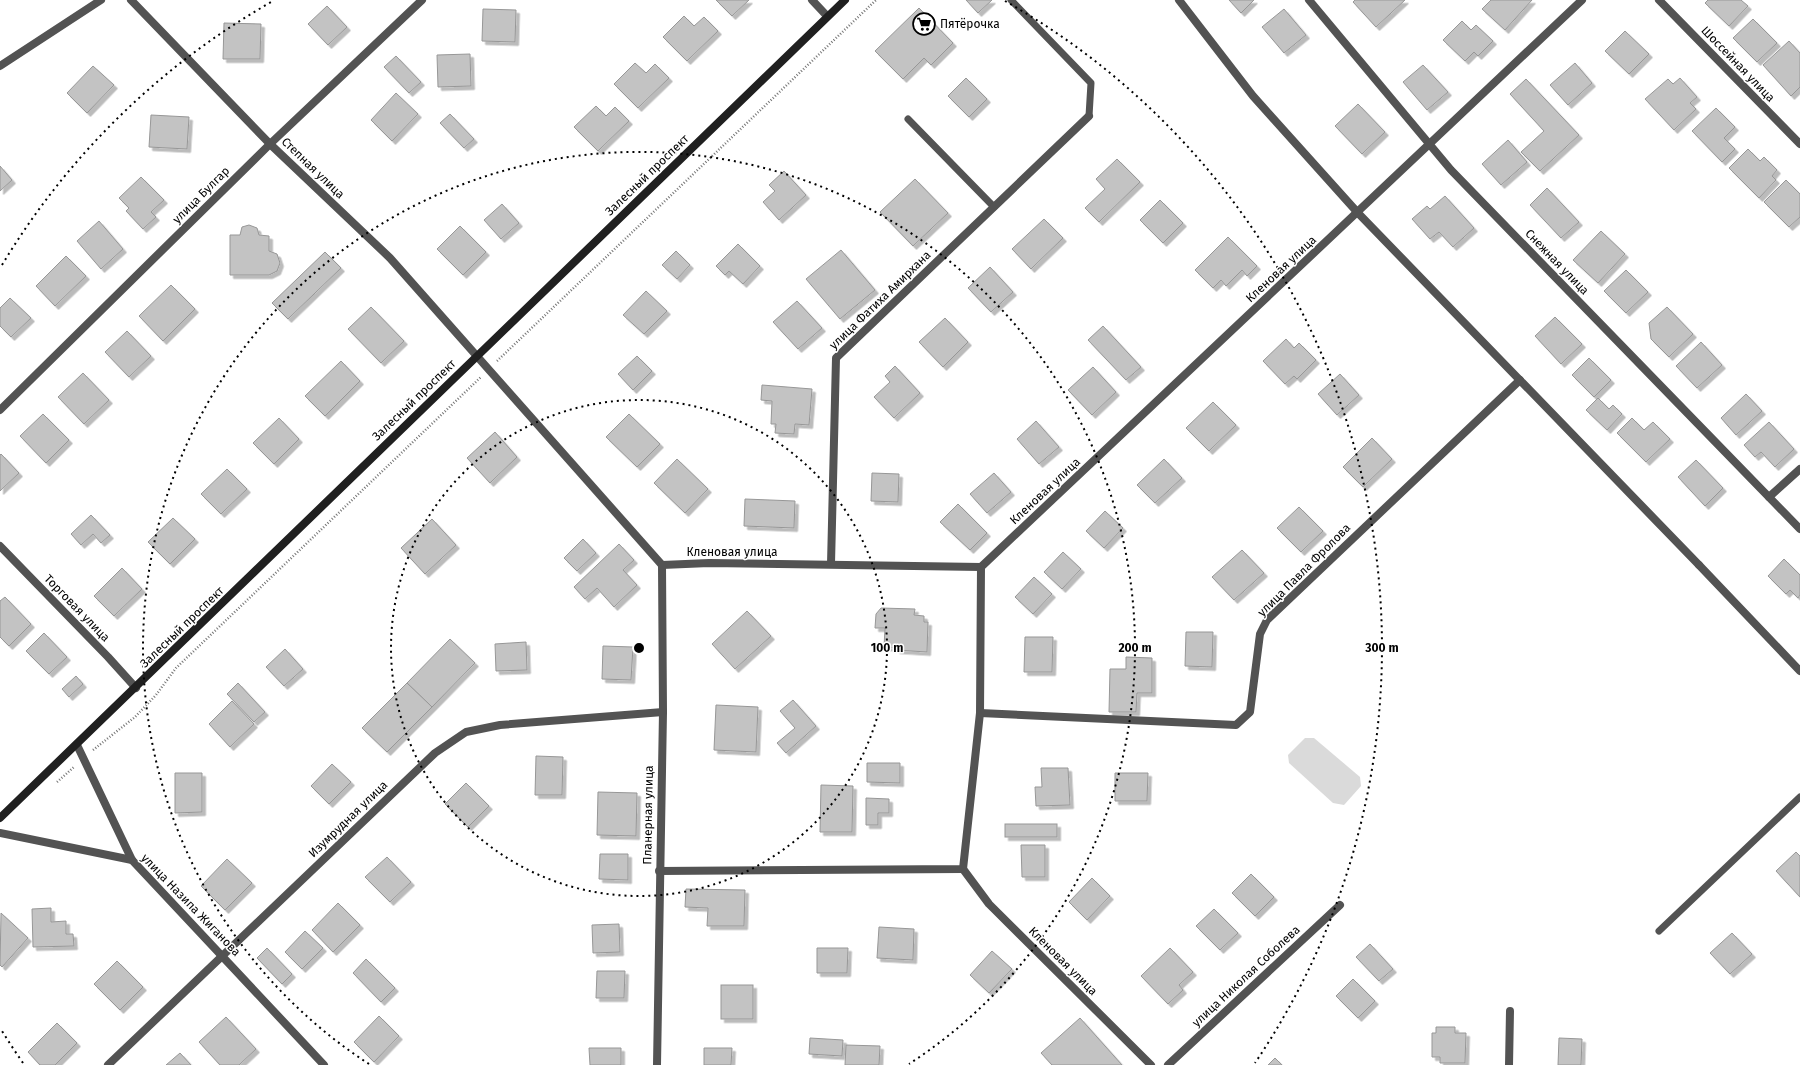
<svg xmlns="http://www.w3.org/2000/svg" width="1800" height="1065" font-family="'Fira Sans',sans-serif">
  <style>
    .green { fill: #dadada }
    .building { fill: #c3c3c3; stroke: #979797; filter: url(#shadow) }
    .lines { fill: none; stroke-linecap: round; stroke-linejoin: round }
    .path { stroke: #757575; stroke-width: 2.5; stroke-dasharray: 1 2; stroke-linecap: butt }
    .service { stroke: #535353; stroke-width: 7 }
    .minor { stroke: #535353; stroke-width: 8 }
    .tertiary { stroke: #535353; stroke-width: 8 }
    .secondary { stroke: #202020; stroke-width: 8 }
    .ring { fill: none; stroke: #000; stroke-width: 2; stroke-dasharray: 2 4 }
    .labels { text-anchor: middle; dominant-baseline: central; stroke-width: 3; stroke-linejoin: round; paint-order: stroke }
    .poi-label { font-size: 12px; fill: #000; stroke: #fff; text-anchor: start }
    .street-label { font-size: 12px; fill: #000; stroke: #fff }
    .centre { fill: #000; stroke: #fff; stroke-width: 2 }
    .ring-label { font-size: 12px; text-anchor: middle; font-weight: bold; fill: #000; stroke: #fff; stroke-width: 3; stroke-linejoin: round; paint-order: stroke }
  </style>
  <defs>
    <filter id="shadow"><feDropShadow dx="3.5" dy="3.5" stdDeviation="0" flood-color="#0004"/></filter>
  </defs>
  <rect width="100%" height="100%" fill="#fff"/>
  <!-- green -->
  <polygon class="green" points="1305,738 1314,738 1360,777 1361,786 1344,805 1333,803 1289,763 1288,755"/>
  <!-- building -->
  <g class="building">
    <polygon points="716,0 749,0 732,16"/>
    <polygon points="966,0 992,0 978,13"/>
    <polygon points="1229,0 1254,0 1241,13"/>
    <polygon points="1355,0 1405,0 1376,27 1353,2"/>
    <polygon points="1491,0 1532,0 1505,30 1482,9"/>
    <polygon points="1708,0 1741,0 1748,6 1729,26 1705,3"/>
    <polygon points="327,6 347,27 328,45 308,24"/>
    <polygon points="919,8 953,43 931,65 924,58 903,79 875,51"/>
    <polygon points="483,9 516,10 515,42 482,41"/>
    <polygon points="1284,9 1306,35 1284,53 1262,27"/>
    <polygon points="684,16 694,26 704,17 718,31 687,61 663,37"/>
    <polygon points="1753,19 1777,43 1757,62 1733,38"/>
    <polygon points="1462,21 1471,30 1476,25 1493,41 1478,56 1474,52 1465,61 1443,40"/>
    <polygon points="224,23 261,24 260,59 223,59"/>
    <polygon points="1625,31 1649,54 1629,74 1605,51"/>
    <polygon points="1789,41 1800,53 1800,87 1791,96 1763,65"/>
    <polygon points="470,54 471,86 438,87 437,55"/>
    <polygon points="396,56 421,82 409,93 384,67"/>
    <polygon points="635,63 646,73 655,64 669,78 638,108 614,84"/>
    <polygon points="1575,63 1592,83 1568,105 1550,85"/>
    <polygon points="1423,65 1448,92 1427,110 1403,82"/>
    <polygon points="93,66 114,85 87,113 67,93"/>
    <polygon points="966,78 987,99 969,117 948,96"/>
    <polygon points="1680,78 1697,97 1690,103 1696,109 1674,130 1645,99 1668,79 1673,84"/>
    <polygon points="1526,79 1579,135 1540,171 1521,152 1544,131 1510,94"/>
    <polygon points="396,93 418,114 392,141 371,120"/>
    <polygon points="1358,104 1385,132 1362,154 1335,126"/>
    <polygon points="596,106 606,116 615,107 629,121 598,151 574,127"/>
    <polygon points="1716,108 1735,127 1724,138 1735,149 1722,162 1692,131"/>
    <polygon points="450,114 474,139 464,148 440,123"/>
    <polygon points="151,115 189,117 187,149 149,147"/>
    <polygon points="1508,140 1527,162 1501,185 1482,164"/>
    <polygon points="1748,149 1760,161 1764,157 1777,170 1772,176 1776,180 1759,198 1729,168"/>
    <polygon points="1117,159 1140,182 1099,222 1085,208 1105,189 1096,179"/>
    <polygon points="0,166 12,180 0,191"/>
    <polygon points="784,171 806,195 779,220 763,202 775,191 769,185"/>
    <polygon points="141,177 164,200 151,212 156,217 143,229 126,211 129,208 119,198"/>
    <polygon points="915,179 948,213 913,246 880,212"/>
    <polygon points="1786,180 1800,194 1800,217 1789,227 1764,202"/>
    <polygon points="1547,188 1579,222 1561,238 1530,205"/>
    <polygon points="1445,196 1474,228 1453,247 1439,232 1430,239 1412,219 1427,206 1430,209"/>
    <polygon points="1160,200 1183,223 1163,243 1140,220"/>
    <polygon points="502,204 519,223 501,239 484,220"/>
    <polygon points="1044,219 1063,238 1031,269 1012,249"/>
    <polygon points="99,221 123,249 101,269 77,241"/>
    <polygon points="249,225 257,228 259,235 269,236 269,251 277,254 280,263 277,271 269,275 230,275 230,235 240,235 242,227"/>
    <polygon points="460,226 486,252 463,275 437,249"/>
    <polygon points="1601,231 1625,254 1598,283 1573,260"/>
    <polygon points="1228,237 1257,266 1247,276 1242,270 1226,286 1221,280 1213,288 1195,270"/>
    <polygon points="738,244 760,266 743,284 729,271 725,275 716,266"/>
    <polygon points="841,250 875,290 840,319 806,279"/>
    <polygon points="676,251 690,265 677,279 662,265"/>
    <polygon points="325,252 341,268 288,319 272,303"/>
    <polygon points="66,256 86,276 55,306 36,286"/>
    <polygon points="990,267 1013,292 991,312 968,288"/>
    <polygon points="1626,270 1648,292 1626,313 1604,291"/>
    <polygon points="171,285 195,309 163,341 139,316"/>
    <polygon points="646,291 667,311 644,334 623,315"/>
    <polygon points="10,298 31,318 11,337 0,326 0,308"/>
    <polygon points="797,301 822,328 798,349 773,322"/>
    <polygon points="371,307 404,341 381,363 348,329"/>
    <polygon points="1667,307 1693,334 1669,357 1651,339 1649,323"/>
    <polygon points="1555,317 1582,344 1561,364 1535,336"/>
    <polygon points="945,318 968,342 943,367 919,342"/>
    <polygon points="1103,326 1141,367 1126,380 1088,340"/>
    <polygon points="127,331 151,356 129,377 105,352"/>
    <polygon points="1286,339 1294,348 1299,343 1316,360 1297,379 1294,376 1285,384 1263,361"/>
    <polygon points="1701,342 1722,365 1697,388 1676,366"/>
    <polygon points="637,356 652,371 633,390 618,374"/>
    <polygon points="1589,358 1611,380 1594,397 1572,375"/>
    <polygon points="341,361 360,381 325,416 305,396"/>
    <polygon points="895,366 920,393 894,418 874,397 890,382 885,376"/>
    <polygon points="1093,367 1116,392 1092,415 1068,390"/>
    <polygon points="83,373 109,400 84,424 58,397"/>
    <polygon points="1340,374 1359,395 1337,415 1318,394"/>
    <polygon points="762,385 812,389 809,425 795,424 794,434 775,433 776,424 771,424 772,401 761,400"/>
    <polygon points="1746,394 1762,411 1736,435 1721,418"/>
    <polygon points="1598,398 1609,409 1613,405 1622,414 1607,430 1586,410"/>
    <polygon points="1213,402 1236,425 1209,451 1186,428"/>
    <polygon points="43,414 69,440 46,463 20,436"/>
    <polygon points="629,414 660,444 637,467 606,437"/>
    <polygon points="279,418 299,439 274,464 253,443"/>
    <polygon points="1632,418 1644,430 1653,422 1670,439 1646,462 1617,433"/>
    <polygon points="1036,421 1059,447 1039,464 1017,439"/>
    <polygon points="1769,422 1794,449 1775,467 1761,452 1755,457 1744,445"/>
    <polygon points="495,432 517,457 490,483 467,458"/>
    <polygon points="1372,438 1392,459 1363,487 1343,467"/>
    <polygon points="1,454 19,473 0,491 0,455"/>
    <polygon points="677,459 708,489 685,513 654,483"/>
    <polygon points="1164,459 1182,478 1155,503 1137,485"/>
    <polygon points="1696,460 1723,488 1705,506 1678,477"/>
    <polygon points="227,469 247,489 221,514 201,494"/>
    <polygon points="872,473 899,474 898,502 871,501"/>
    <polygon points="994,473 1011,492 987,513 970,494"/>
    <polygon points="745,499 795,501 794,528 744,526"/>
    <polygon points="958,504 987,533 970,550 940,522"/>
    <polygon points="1299,507 1323,531 1301,552 1277,528"/>
    <polygon points="1105,511 1123,528 1104,548 1086,531"/>
    <polygon points="91,515 110,535 101,543 93,534 81,545 71,534"/>
    <polygon points="173,518 195,539 170,564 148,542"/>
    <polygon points="432,519 456,545 425,574 401,548"/>
    <polygon points="583,539 596,553 577,571 564,558"/>
    <polygon points="619,544 634,560 623,570 637,585 614,607 597,588 585,599 574,587"/>
    <polygon points="1242,550 1264,573 1234,600 1212,577"/>
    <polygon points="1063,552 1081,569 1062,589 1044,572"/>
    <polygon points="1784,559 1800,575 1800,595 1798,598 1790,590 1786,594 1768,576"/>
    <polygon points="122,568 142,589 114,616 94,596"/>
    <polygon points="1034,577 1052,594 1033,614 1015,597"/>
    <polygon points="5,597 31,624 9,646 0,637 0,601"/>
    <polygon points="881,608 915,609 914,615 924,616 924,622 928,622 927,652 896,650 896,648 884,647 885,628 875,628 876,614"/>
    <polygon points="747,611 771,636 735,669 712,644"/>
    <polygon points="1186,632 1213,632 1212,667 1185,666"/>
    <polygon points="44,633 67,657 49,674 26,651"/>
    <polygon points="1025,637 1053,637 1052,672 1024,672"/>
    <polygon points="450,639 475,663 432,707 407,683"/>
    <polygon points="526,642 527,670 496,671 495,644"/>
    <polygon points="603,646 633,647 631,680 602,679"/>
    <polygon points="285,649 303,669 284,686 266,667"/>
    <polygon points="1126,657 1152,658 1152,693 1137,693 1136,712 1109,712 1110,669 1126,669"/>
    <polygon points="76,676 83,684 69,697 62,689"/>
    <polygon points="238,683 265,712 254,722 227,694"/>
    <polygon points="407,683 432,707 387,752 362,728"/>
    <polygon points="793,700 816,726 786,753 777,743 795,728 780,711"/>
    <polygon points="232,701 254,724 230,747 209,724"/>
    <polygon points="716,705 758,707 756,752 714,750"/>
    <polygon points="536,756 563,757 562,795 535,795"/>
    <polygon points="867,763 900,763 900,783 867,782"/>
    <polygon points="332,764 351,782 329,804 311,786"/>
    <polygon points="1041,768 1068,768 1070,805 1036,806 1035,787 1042,787"/>
    <polygon points="175,773 202,773 202,812 175,813"/>
    <polygon points="1115,773 1148,773 1147,801 1115,801"/>
    <polygon points="466,783 489,806 468,827 445,804"/>
    <polygon points="821,785 853,786 852,832 820,832"/>
    <polygon points="598,792 637,793 636,836 597,835"/>
    <polygon points="866,798 889,799 889,813 878,813 878,825 866,825"/>
    <rect x="1005" y="824" width="52" height="13"/>
    <polygon points="1021,845 1045,845 1045,877 1022,877"/>
    <polygon points="1796,852 1800,856 1800,897 1776,871"/>
    <polygon points="600,854 628,854 628,880 599,879"/>
    <polygon points="387,857 411,882 390,902 365,877"/>
    <polygon points="227,859 252,883 225,910 201,886"/>
    <polygon points="1251,874 1274,897 1255,916 1232,893"/>
    <polygon points="1092,878 1110,896 1087,920 1069,902"/>
    <polygon points="686,889 745,890 744,926 707,926 708,908 685,907"/>
    <polygon points="338,903 360,925 333,952 312,930"/>
    <polygon points="51,908 51,922 66,921 66,934 73,934 74,946 33,947 32,909"/>
    <polygon points="1214,909 1238,933 1220,950 1196,926"/>
    <polygon points="1,913 28,938 2,967 0,965"/>
    <polygon points="619,924 620,952 593,953 592,925"/>
    <polygon points="879,927 914,929 913,960 877,958"/>
    <polygon points="305,931 323,948 302,969 285,952"/>
    <polygon points="1732,933 1752,954 1730,974 1710,953"/>
    <polygon points="1370,944 1393,969 1379,981 1356,957"/>
    <polygon points="267,948 292,974 282,984 257,958"/>
    <polygon points="817,948 848,948 847,973 817,973"/>
    <polygon points="1170,948 1193,972 1179,985 1183,990 1168,1004 1141,976"/>
    <polygon points="992,951 1012,969 989,993 970,975"/>
    <polygon points="366,959 395,988 381,1002 353,973"/>
    <polygon points="117,961 143,987 120,1010 94,984"/>
    <polygon points="597,971 625,971 624,998 596,998"/>
    <polygon points="1353,979 1375,1001 1358,1018 1336,996"/>
    <rect x="721" y="985" width="32" height="34"/>
    <polygon points="379,1016 399,1036 374,1062 354,1042"/>
    <polygon points="226,1017 256,1049 239,1065 220,1065 199,1042"/>
    <polygon points="1080,1018 1122,1065 1052,1065 1041,1053"/>
    <polygon points="57,1023 77,1043 55,1065 40,1065 28,1052"/>
    <polygon points="1436,1027 1455,1027 1455,1033 1466,1033 1465,1063 1440,1063 1440,1057 1432,1057 1432,1033 1436,1033"/>
    <polygon points="810,1038 843,1040 842,1056 809,1054"/>
    <polygon points="1559,1038 1582,1039 1581,1065 1558,1065"/>
    <polygon points="846,1045 880,1046 879,1065 845,1065"/>
    <polygon points="589,1048 621,1048 621,1065 590,1065"/>
    <polygon points="704,1048 732,1048 731,1065 704,1065"/>
    <polygon points="180,1053 191,1065 166,1065"/>
    <polygon points="1275,1058 1282,1065 1268,1065"/>
  </g>
  <g class="lines">
    <!-- path -->
    <g class="path">
      <polyline points="497,361 876,0"/>
      <polyline points="93,750 135,717 156,695 176,668 481,377"/>
      <polyline points="57,782 74,767"/>
    </g>
    <!-- service -->
    <g class="service">
      <polyline points="1011,0 1091,83 1089,116"/>
      <polyline points="908,119 994,207"/>
      <polyline points="1659,931 1800,797"/>
    </g>
    <!-- minor -->
    <g class="minor">
      <polyline points="131,0 270,144 390,258 662,565"/>
      <polyline points="812,0 827,16"/>
      <polyline points="1309,0 1451,170 1800,529"/>
      <polyline points="1659,0 1800,144"/>
      <polyline points="0,66 101,0"/>
      <polyline points="0,410 270,144 422,0"/>
      <polyline points="1769,497 1800,469"/>
      <polyline points="0,546 108,657 136,688"/>
      <polyline points="831,564 836,358 1089,116"/>
      <polyline points="662,565 709,563 981,567 1582,0"/>
      <polyline points="1699,565 1800,671"/>
      <polyline points="980,713 1236,725 1250,712 1260,634 1267,620 1520,380"/>
      <polyline points="77,745 132,860"/>
      <polyline points="0,833 132,860 324,1065"/>
      <polyline points="963,869 989,904 1151,1065"/>
      <polyline points="659,871 963,869 980,713 981,567"/>
      <polyline points="108,1065 435,753 466,732 500,725 663,712"/>
      <polyline points="657,1065 663,712 662,565"/>
      <polyline points="1168,1065 1340,905"/>
      <polyline points="1509,1065 1510,1011"/>
    </g>
    <!-- tertiary -->
    <polyline class="tertiary" points="1179,0 1253,96 1358,213 1699,565"/>
    <!-- secondary -->
    <polyline class="secondary" points="0,818 845,0"/>
  </g>
  <!-- distance rings -->
  <g class="ring">
    <circle cx="639" cy="648" r="248"/>
    <path d="M369 1064A496 496 0 1 1 909 1064"/>
    <path d="M23 1063A743 743 0 0 1 2 1031M2 265A743 743 0 0 1 273 1M1005 1A743 743 0 0 1 1255 1063"/>
  </g>
  <!-- icons -->
  <defs>
    <g id="supermarket-ring" transform="scale(1.15)"><circle r="9.5" fill="#fff" stroke="#000" stroke-width="1.5"/><path d="M-6-5.5h2.5l.6 2H6L4.5 2H-2.5L-4.4-4H-6ZM-1.5 3.2a1.3 1.3 0 1 0 .1 0ZM3 3.2a1.3 1.3 0 1 0 .1 0Z" fill="#000"/></g>
  </defs>
  <g fill-rule="evenodd">
    <use href="#supermarket-ring" x="924" y="24"/>
  </g>
  <g class="labels">
    <!-- poi labels -->
    <g class="poi-label">
      <text x="940" y="24">Пятёрочка</text>
    </g>
    <!-- street labels -->
    <g class="street-label">
      <text transform="translate(1738 64) rotate(46)">Шоссейная улица</text>
      <text transform="translate(313 168) rotate(44)">Степная улица</text>
      <text transform="translate(647 175) rotate(-44)">Залесный проспект</text>
      <text transform="translate(201 195) rotate(-45)">улица Булгар</text>
      <text transform="translate(1557 262) rotate(46)">Снежная улица</text>
      <text transform="translate(1281 269) rotate(-43)">Кленовая улица</text>
      <text transform="translate(880 300) rotate(-44)">улица Фатиха Амирхана</text>
      <text transform="translate(414 400) rotate(-44)">Залесный проспект</text>
      <text transform="translate(1045 491) rotate(-43)">Кленовая улица</text>
      <text x="732" y="552">Кленовая улица</text>
      <text transform="translate(1304 570) rotate(-45)">улица Павла Фролова</text>
      <text transform="translate(77 608) rotate(46)">Торговая улица</text>
      <text transform="translate(182 627) rotate(-44)">Залесный проспект</text>
      <text transform="translate(648 815) rotate(-89)">Планерная улица</text>
      <text transform="translate(348 819) rotate(-44)">Изумрудная улица</text>
      <text transform="translate(191 905) rotate(46)">улица Назипа Жиганова</text>
      <text transform="translate(1063 961) rotate(45)">Кленовая улица</text>
      <text transform="translate(1246 976) rotate(-43)">улица Николая Соболева</text>
    </g>
  </g>
  <circle cx="639" cy="648" r="6" class="centre"/>
  <g class="ring-label">
    <text x="887" y="652">100 m</text>
    <text x="1135" y="652">200 m</text>
    <text x="1382" y="652">300 m</text>
  </g>
</svg>
